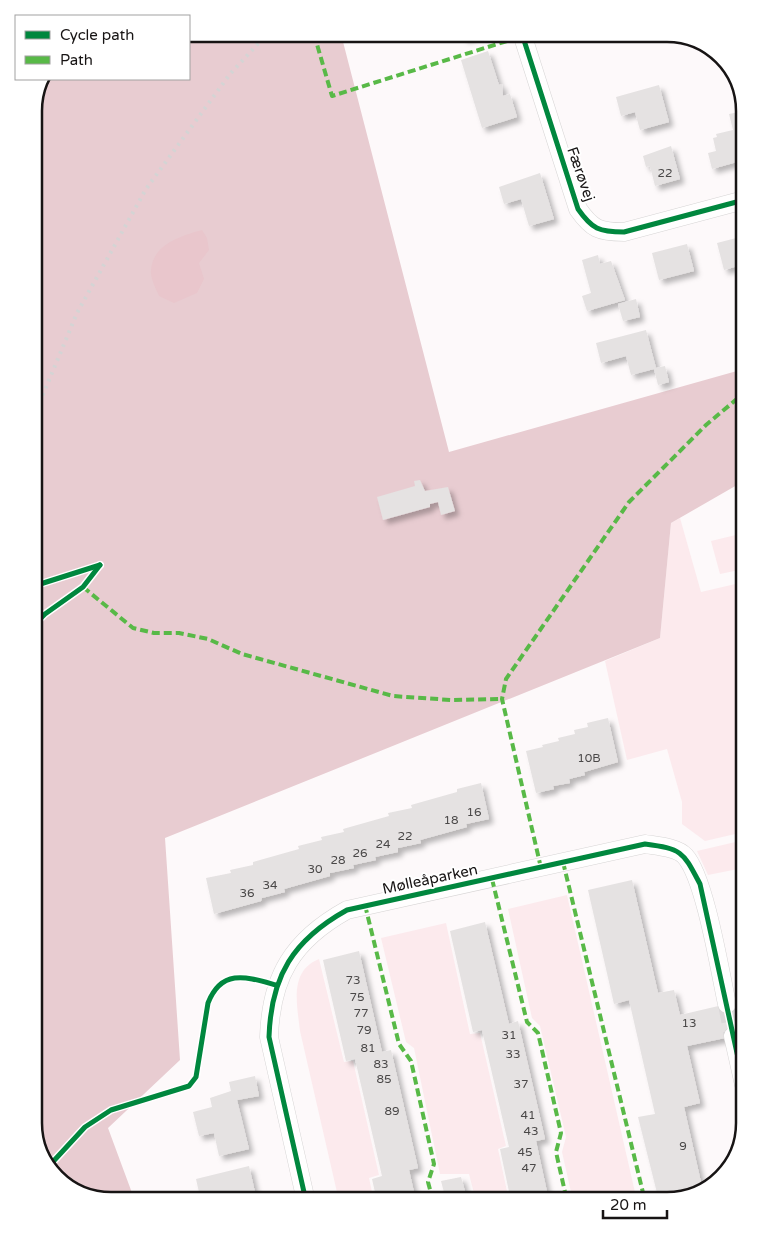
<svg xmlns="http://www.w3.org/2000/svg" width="778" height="1235" font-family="'Varela Round',sans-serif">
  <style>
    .green { fill: #fceaed }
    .forest { fill: #e8ccd1 }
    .water { fill: #e9c6cc }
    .building { fill: #e5e2e2; filter: url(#shadow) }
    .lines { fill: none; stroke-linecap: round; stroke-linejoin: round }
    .minor-tunnel { stroke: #dad7d8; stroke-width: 18; stroke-dasharray: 18 9; stroke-linecap: butt }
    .minor-casing { stroke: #d7d5d5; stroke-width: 19 }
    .minor { stroke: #fffefe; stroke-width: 18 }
    .rail { stroke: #d4d4d4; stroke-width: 4; stroke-dasharray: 2.5 5; stroke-linecap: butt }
    .quiet { stroke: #58b947; stroke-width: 4; stroke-dasharray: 8 4; stroke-linecap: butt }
    .cycleway-casing { stroke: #fff; stroke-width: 8 }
    .cycleway { stroke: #00873e; stroke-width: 5 }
    .labels { text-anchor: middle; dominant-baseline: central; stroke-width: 4; stroke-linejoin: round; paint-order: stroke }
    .number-label { font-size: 12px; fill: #4a4848 }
    .street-label { font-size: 15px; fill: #171414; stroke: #fff }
    .rim { fill: none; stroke: #171414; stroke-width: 2.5 }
  </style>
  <defs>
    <filter id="shadow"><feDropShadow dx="4.5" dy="4.5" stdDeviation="2.5" flood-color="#0004"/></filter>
  </defs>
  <rect width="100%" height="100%" fill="#fdf9fa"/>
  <!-- green -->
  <g class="green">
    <polygon points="680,518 701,592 744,582 744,606 735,609 744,648 744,832 705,841 682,824 682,802 667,749 627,760 605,661 660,638 671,523"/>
    <polygon points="744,533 744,569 720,574 711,541"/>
    <polygon points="744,840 744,897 738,869 708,875 697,851"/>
    <polygon points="567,895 637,1201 573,1201 562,1152 566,1137 540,1026 532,1018 508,909"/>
    <polygon points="446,923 470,1034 480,1033 506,1146 498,1149 509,1201 476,1201 469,1174 440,1174 414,1048 406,1042 381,938"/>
    <path d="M319,959L344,1062L353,1061L379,1175L369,1178L374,1201H339L300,1031C297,1004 289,971 319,959Z"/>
  </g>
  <!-- forest -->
  <polygon class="forest" points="189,34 341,34 449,452 744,369 744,481 671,523 660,638 165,838 180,1060 108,1128 135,1201 107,1201 69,1188 42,1158 34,1123 34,107 47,79 189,79"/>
  <!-- water -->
  <path class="water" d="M202,230L207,238L209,250L199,263L204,279L197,293L174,303L159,296C156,289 150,278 151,270C153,244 181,236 202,230Z"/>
  <!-- building -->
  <g class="building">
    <polygon points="463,34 478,34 464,39"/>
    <polygon points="488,51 499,85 502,84 503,96 510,94 517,117 482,128 461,60"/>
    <polygon points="659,85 669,122 640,130 635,112 621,116 616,97"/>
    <polygon points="739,112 744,126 744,160 712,169 708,153 716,151 713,138 717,137 716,134 733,130 729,114"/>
    <polygon points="671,146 680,179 655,186 650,166 646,167 643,156"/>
    <polygon points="540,173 554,219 529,226 521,199 504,204 499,187"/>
    <polygon points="744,236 744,274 741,275 738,266 724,270 717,243"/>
    <polygon points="687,244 694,271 659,280 652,253"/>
    <polygon points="598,255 600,264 611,261 625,300 587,311 582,296 591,293 582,260"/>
    <polygon points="636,299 640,317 623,321 618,304"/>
    <polygon points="646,330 656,368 665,366 669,382 658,385 654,369 631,375 626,356 601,363 596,343"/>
    <polygon points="420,480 425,491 448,487 455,511 441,515 438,502 430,504 430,507 383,520 377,497 415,486 414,481"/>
    <polygon points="608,718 618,762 584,772 585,775 569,779 570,783 553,786 554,789 536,793 526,751 543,747 542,745 559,741 558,738 575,734 574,730 588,727 587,723"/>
    <polygon points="481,783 489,819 466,824 467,827 420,840 421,843 398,848 398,852 375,857 376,860 353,865 354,868 330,873 330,876 284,889 285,892 262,898 261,901 214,914 206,878 231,873 230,870 253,865 253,862 299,849 298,846 322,840 321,837 344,832 343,829 389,816 388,813 412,808 411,805 457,792 457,789"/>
    <polygon points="632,880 658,993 674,990 680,1015 744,1000 744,1034 687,1046 700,1103 684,1107 703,1191 666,1201 659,1201 638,1117 655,1114 629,1000 614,1004 588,890"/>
    <polygon points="485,922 509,1024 518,1021 545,1139 536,1141 549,1201 511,1201 500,1149 509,1147 482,1030 473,1032 450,931"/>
    <polygon points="359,951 382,1052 391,1050 418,1168 409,1170 416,1201 377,1201 372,1179 382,1176 355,1059 346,1061 323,960"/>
    <polygon points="255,1076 259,1096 237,1100 249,1149 219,1156 214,1133 199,1136 193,1112 212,1107 210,1098 231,1091 229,1082"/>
    <polygon points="249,1166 257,1201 201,1201 196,1179"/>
    <polygon points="461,1177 466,1195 446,1200 441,1181"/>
  </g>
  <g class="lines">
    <!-- minor-tunnel -->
    <polyline class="minor-tunnel" points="727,1004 733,1036"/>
    <!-- minor casing -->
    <g class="minor-casing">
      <g id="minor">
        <path d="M522,34L578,209C592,229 599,232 624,232L744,200"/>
        <polyline points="733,1036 744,1085"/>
        <path d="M306,1201L269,1037C271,976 293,940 347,910L645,844C657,846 677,847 685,856C705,878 720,972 727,1004"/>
      </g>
    </g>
    <!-- minor -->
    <use href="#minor" class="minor"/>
    <!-- rail -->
    <polyline class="rail" points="34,416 77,313 146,189 230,74 267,34"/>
    <!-- quiet -->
    <g class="quiet">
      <polyline points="314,34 332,96 523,36"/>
      <polyline points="83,587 133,628 154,633 179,633 208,639 242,654 393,696 451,700 502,699"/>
      <polyline points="563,862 645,1201"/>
      <polyline points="541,868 502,699 506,679 629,502 706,425 744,393"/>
      <polyline points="492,879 527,1022 538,1033 561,1133 556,1152 567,1201"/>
      <polyline points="365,905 399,1044 411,1061 434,1164 428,1182 433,1201"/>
    </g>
    <!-- cycleway casing -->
    <g class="cycleway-casing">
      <g id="cycleway">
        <path d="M522,34L578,209C592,229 599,232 624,232L744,200"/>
        <polyline points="34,586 100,565"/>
        <polyline points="34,625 45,614 83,587 100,565"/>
        <path d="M49,1166L85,1127L111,1110L189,1086L196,1077L208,1003C222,968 247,977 276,985"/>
        <path d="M306,1201L269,1037C271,976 293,940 347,910L645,844C683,849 683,852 700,884L744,1085"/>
      </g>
    </g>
    <!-- cycleway -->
    <use href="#cycleway" class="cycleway"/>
  </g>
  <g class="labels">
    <!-- number labels -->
    <g class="number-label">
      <text x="665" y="173">22</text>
      <text x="589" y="758">10B</text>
      <text x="474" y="812">16</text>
      <text x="451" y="820">18</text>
      <text x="405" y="836">22</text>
      <text x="383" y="844">24</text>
      <text x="360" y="853">26</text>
      <text x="338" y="860">28</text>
      <text x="315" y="869">30</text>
      <text x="270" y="885">34</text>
      <text x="247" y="893">36</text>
      <text x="353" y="980">73</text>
      <text x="357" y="997">75</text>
      <text x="361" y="1013">77</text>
      <text x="689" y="1023">13</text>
      <text x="364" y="1030">79</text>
      <text x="509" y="1035">31</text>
      <text x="368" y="1048">81</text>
      <text x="513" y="1054">33</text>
      <text x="381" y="1064">83</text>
      <text x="384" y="1079">85</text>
      <text x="521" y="1084">37</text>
      <text x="392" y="1111">89</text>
      <text x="528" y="1115">41</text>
      <text x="531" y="1131">43</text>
      <text x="683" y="1146">9</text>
      <text x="525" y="1152">45</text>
      <text x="529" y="1168">47</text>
    </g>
    <!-- street labels -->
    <g class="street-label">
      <text transform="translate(581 174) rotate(71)">Færøvej</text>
      <text transform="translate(430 879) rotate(-12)">Mølleåparken</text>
    </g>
  </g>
  <!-- crop -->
  <path d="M0 0H778V1235H0ZM111 42H667A69 69 0 0 1 736 111V1123A69 69 0 0 1 667 1192H111A69 69 0 0 1 42 1123V111A69 69 0 0 1 111 42Z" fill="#fff" fill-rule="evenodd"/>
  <path class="rim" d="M111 42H667A69 69 0 0 1 736 111V1123A69 69 0 0 1 667 1192H111A69 69 0 0 1 42 1123V111A69 69 0 0 1 111 42Z"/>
  <!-- legend -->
  <rect x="15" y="15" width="175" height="65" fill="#ffffff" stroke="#a2a1a1"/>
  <rect x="25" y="31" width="25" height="8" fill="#00873e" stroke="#a2a1a1"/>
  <text x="60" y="40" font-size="15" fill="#171414">Cycle path</text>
  <rect x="25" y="56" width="25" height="8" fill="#58b947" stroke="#a2a1a1"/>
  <text x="60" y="65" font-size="15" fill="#171414">Path</text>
  <!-- scale -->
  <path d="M603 1210v8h64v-8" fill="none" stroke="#171414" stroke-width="2.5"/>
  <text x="610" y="1210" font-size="15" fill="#171414" stroke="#ffffff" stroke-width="4" paint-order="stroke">20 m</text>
</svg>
